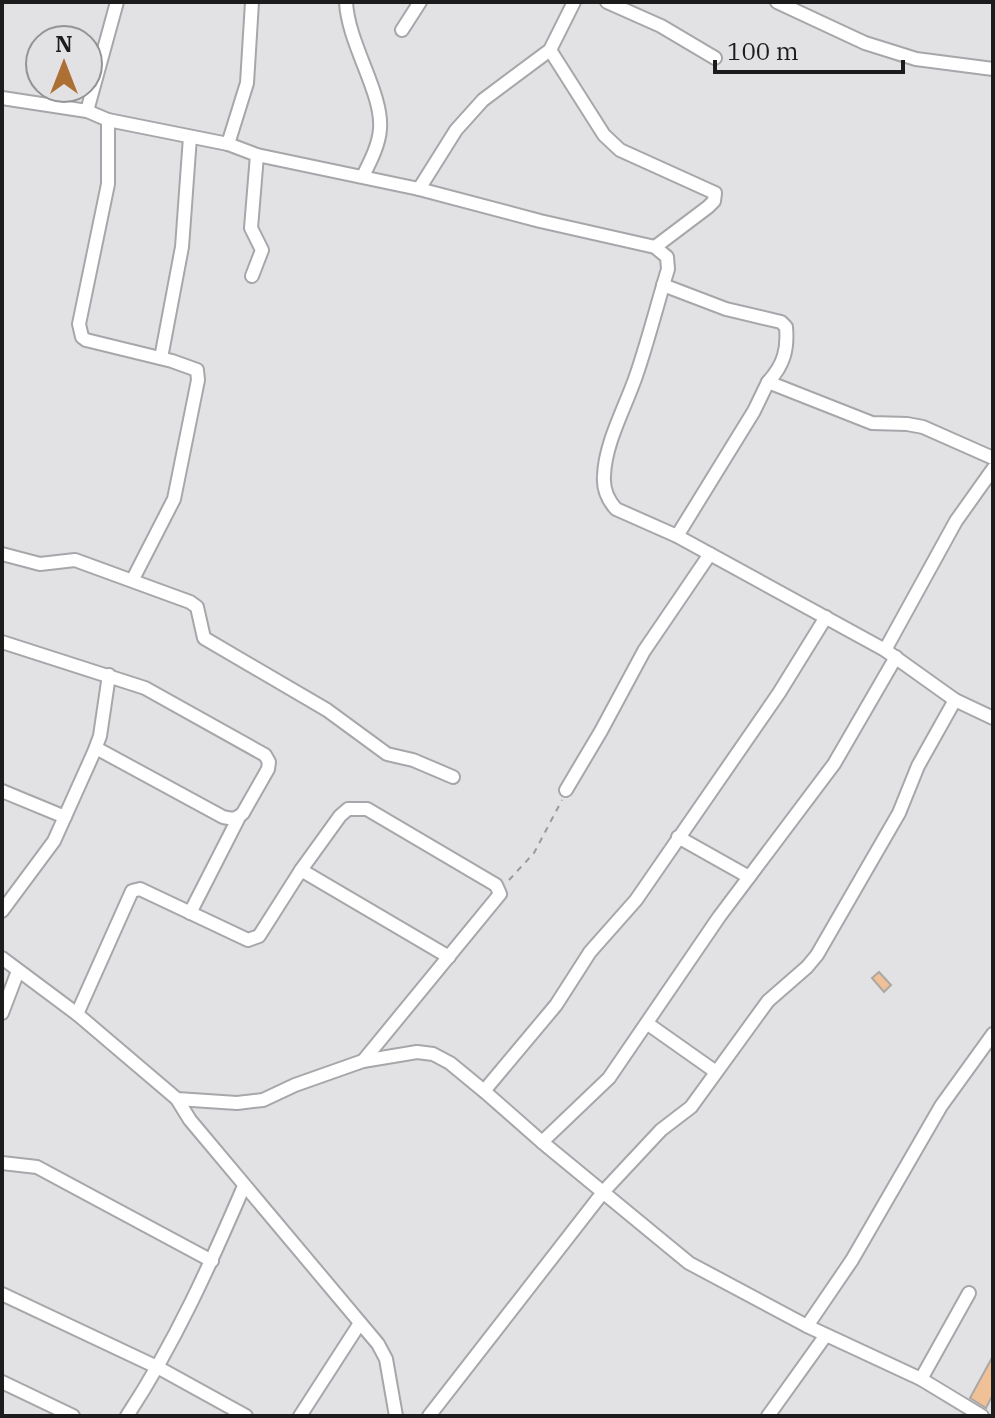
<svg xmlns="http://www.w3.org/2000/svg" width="995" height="1418" font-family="'IBM Plex Serif',serif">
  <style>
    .building { fill: #f0c096; stroke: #aba8a6; stroke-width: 2 }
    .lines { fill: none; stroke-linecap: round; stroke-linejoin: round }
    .street-casing { stroke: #a6a7aa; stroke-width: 16 }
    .path { stroke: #99999b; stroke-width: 2; stroke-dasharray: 6 6; stroke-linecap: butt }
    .street { stroke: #fff; stroke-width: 12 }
  </style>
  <rect width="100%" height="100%" fill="#e2e2e5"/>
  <!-- building -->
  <g class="building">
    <polygon points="879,972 891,985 884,992 872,978"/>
    <polygon points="993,1356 993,1394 986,1408 970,1398"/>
  </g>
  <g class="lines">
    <!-- street casing -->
    <g class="street-casing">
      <g id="street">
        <path d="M346,2C348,44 383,93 380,129C379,145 370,162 363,176"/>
        <polyline points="607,2 661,26 715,58"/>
        <polyline points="777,2 865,43 916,59 993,69"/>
        <polyline points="402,30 420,2"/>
        <polyline points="550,50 604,135 620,150 715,193 714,201 708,207 655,247"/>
        <path d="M2,98L87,111L108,120L228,144L257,155L419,189L540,221L655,247L667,257L668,269C657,305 648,341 636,376C625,408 605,443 604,476C603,489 607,499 616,509L677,536L885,650L955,700L993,718"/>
        <polyline points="87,111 117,2"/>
        <polyline points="108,120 108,184 79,324 82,337 86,340 172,361 197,370 198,380 174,499 133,579"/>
        <polyline points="228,144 247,83 252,2"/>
        <polyline points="419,189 456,130 483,100 550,50 574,2"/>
        <polyline points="252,276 262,250 251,228 257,155"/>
        <path d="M663,285L726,309L781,322L786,327C788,349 784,365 768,382"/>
        <polyline points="161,358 182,247 190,137"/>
        <polyline points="677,536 754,411 768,382 872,423 907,424 923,427 993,458"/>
        <polyline points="2,554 40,564 75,560 190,602 197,607 204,638 327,710 387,754 413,760 453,777"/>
        <path d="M2,642L145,688L265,755L269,762L268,769L243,813C236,820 232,819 223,817L96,748"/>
        <polyline points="885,650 956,521 993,469"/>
        <polyline points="566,790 601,731 644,651 710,554"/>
        <polyline points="2,791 65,817"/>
        <polyline points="678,837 749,877"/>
        <polyline points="301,870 449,957"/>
        <polyline points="2,911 54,841 94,752 100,736 109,675"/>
        <polyline points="190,913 238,819"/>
        <polyline points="2,958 77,1014 177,1099 237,1103 263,1100 295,1085 363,1061 417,1052 433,1054 450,1063 484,1091 542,1142 689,1263 807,1326 921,1379 982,1416"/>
        <polyline points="2,1013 18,971"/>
        <polyline points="77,1014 132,891 140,889 248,940 259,936 301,870 340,816 348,809 367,809 496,885 500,894 363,1061"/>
        <polyline points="648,1024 716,1072"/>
        <polyline points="484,1091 556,1005 590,952 636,900 779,693 826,617"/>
        <polyline points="177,1099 190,1120 378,1344 386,1359 396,1416"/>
        <polyline points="542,1142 609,1078 719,917 834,764 896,657"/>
        <polyline points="2,1163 37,1167 212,1261"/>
        <polyline points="2,1294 159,1368 246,1416"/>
        <polyline points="807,1326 852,1260 941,1106 993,1034"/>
        <polyline points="921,1379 969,1293"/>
        <polyline points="2,1382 73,1416"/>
        <path d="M127,1416C175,1343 210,1265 244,1186"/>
        <polyline points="300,1416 360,1323"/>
        <polyline points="429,1416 604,1191 661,1130 691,1107 768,1001 807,967 817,955 899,813 918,766 955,700"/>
        <polyline points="768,1416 826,1335"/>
      </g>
    </g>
    <!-- path -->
    <polyline class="path" points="509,880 534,853 562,800"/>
    <!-- street -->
    <use href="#street" class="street"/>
  </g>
  <!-- border -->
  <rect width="995" height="1418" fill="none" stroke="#1c1c1d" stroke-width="8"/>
  <!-- north arrow -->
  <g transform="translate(64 64)"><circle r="38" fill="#e2e2e5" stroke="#939395" stroke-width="2"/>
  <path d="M0-6L14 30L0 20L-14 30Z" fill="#ad7034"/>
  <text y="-12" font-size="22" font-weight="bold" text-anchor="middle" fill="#1c1c1d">N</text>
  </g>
  <!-- scale -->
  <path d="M715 60v12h188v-12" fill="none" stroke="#1c1c1d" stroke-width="4"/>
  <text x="727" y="60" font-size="24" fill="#1c1c1d" stroke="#e2e2e5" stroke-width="6" paint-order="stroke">100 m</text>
</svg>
